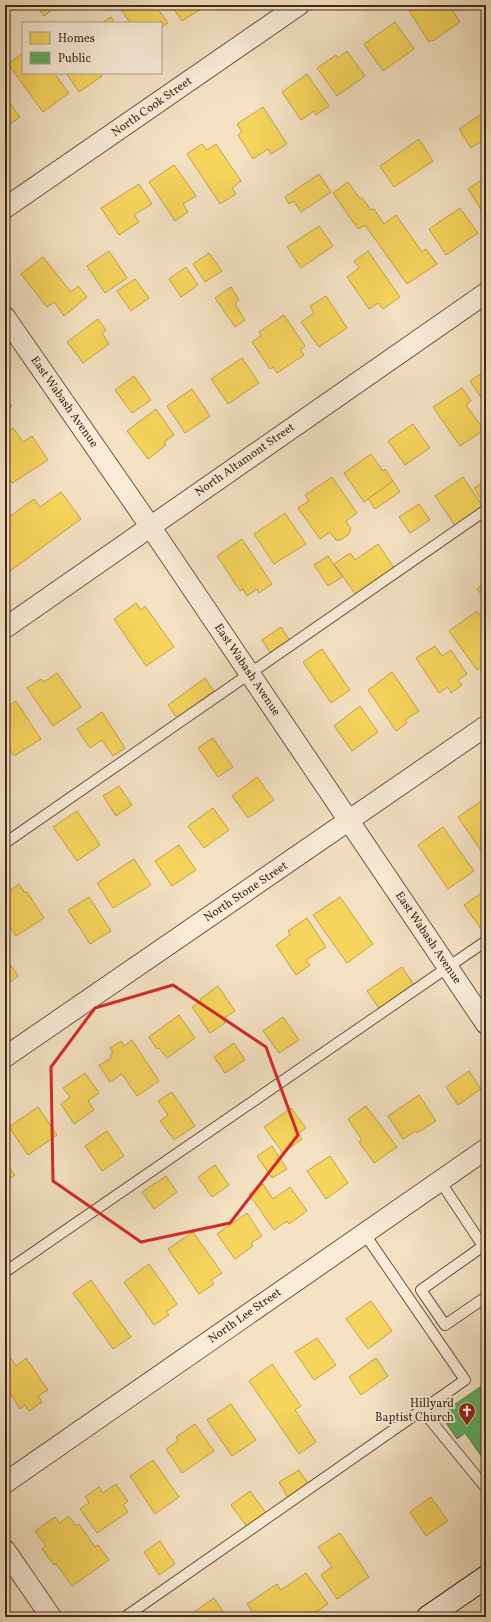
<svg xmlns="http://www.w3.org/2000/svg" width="491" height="1622" font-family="Vollkorn,serif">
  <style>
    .homes { fill: #f6d55c; stroke: #c1a146 }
    .public { fill: #5aae61; stroke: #53864a }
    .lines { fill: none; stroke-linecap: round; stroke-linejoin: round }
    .service-casing { stroke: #705640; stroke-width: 12 }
    .minor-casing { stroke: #705640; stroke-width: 22 }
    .secondary-casing { stroke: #442814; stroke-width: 24 }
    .service { stroke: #f8ecd8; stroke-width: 10 }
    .minor { stroke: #f8ecd8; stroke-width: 20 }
    .secondary { stroke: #f8ecd8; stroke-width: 22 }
    .marked { fill: none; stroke: #d62828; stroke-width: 3; stroke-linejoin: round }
    .labels { text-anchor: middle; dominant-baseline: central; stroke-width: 4; stroke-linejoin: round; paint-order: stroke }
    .street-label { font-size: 12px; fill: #442814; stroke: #f8ecd8 }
    .poi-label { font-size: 12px; fill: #442814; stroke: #f8ecd8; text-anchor: end }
  </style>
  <rect width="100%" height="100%" fill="#f4e2c3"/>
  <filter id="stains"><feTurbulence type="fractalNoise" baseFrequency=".005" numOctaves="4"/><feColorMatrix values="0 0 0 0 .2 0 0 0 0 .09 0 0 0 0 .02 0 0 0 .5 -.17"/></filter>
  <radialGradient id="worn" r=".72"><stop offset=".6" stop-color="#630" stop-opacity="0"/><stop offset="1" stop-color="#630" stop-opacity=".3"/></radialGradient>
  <!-- homes -->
  <g class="homes">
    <polygon points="36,5 59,5 44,16"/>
    <polygon points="118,5 155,5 168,23 161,28 161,23 130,23"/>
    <polygon points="171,5 205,5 206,6 182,21"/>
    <polygon points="418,5 449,5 460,22 433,41 432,40 429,42 409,11"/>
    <polygon points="478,5 486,5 486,16"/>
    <polygon points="111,17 115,23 102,23"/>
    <polygon points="395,22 414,49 383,71 364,44"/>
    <polygon points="347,51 365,76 337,96 317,68 336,55 338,58"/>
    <polygon points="23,53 23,73 54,73 69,93 43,112 8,64"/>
    <polygon points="66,73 100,73 102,76 79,92"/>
    <polygon points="307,74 329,106 316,115 314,111 301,120 282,92"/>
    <polygon points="5,96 20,117 5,128"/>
    <polygon points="263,107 287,144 271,154 268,149 253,159 238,135 242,132 237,124"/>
    <polygon points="486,111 486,138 471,148 459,129"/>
    <polygon points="419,139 433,161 394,187 380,166"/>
    <polygon points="202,144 207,150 216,144 241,181 232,188 236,194 220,204 187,154"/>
    <polygon points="174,165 196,196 183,204 188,212 175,221 149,182"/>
    <polygon points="319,174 331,192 301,212 294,201 289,204 285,197"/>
    <polygon points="486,177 486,217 468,189"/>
    <polygon points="348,182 360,199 362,198 371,210 374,209 384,224 396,215 422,252 426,249 437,264 407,284 365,225 358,229 333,193"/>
    <polygon points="139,184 152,204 134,215 139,222 119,235 101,208"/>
    <polygon points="460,208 478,233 446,255 429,229"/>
    <polygon points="319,226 333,246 301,268 287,247"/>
    <polygon points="109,251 127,278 105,293 87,266"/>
    <polygon points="368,251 400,297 383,309 378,303 369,309 347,277 359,268 354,261"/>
    <polygon points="209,253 222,271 205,282 193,264"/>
    <polygon points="43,257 71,292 78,286 87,297 64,316 54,302 47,307 21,274"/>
    <polygon points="186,267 198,285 181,297 169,279"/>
    <polygon points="135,279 149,298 131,311 117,291"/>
    <polygon points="231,287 239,300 235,304 245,320 235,327 215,298"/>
    <polygon points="326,296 347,328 319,347 301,322 314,313 310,306"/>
    <polygon points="284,315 305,346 300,350 304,355 277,373 273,367 270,369 252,342 261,336 259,332"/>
    <polygon points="98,319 106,330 102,333 109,344 83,363 67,342"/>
    <polygon points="242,358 259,383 228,404 211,379"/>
    <polygon points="486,370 486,405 470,381"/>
    <polygon points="134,376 151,400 132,413 115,390"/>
    <polygon points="462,388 471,401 466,405 484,430 460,446 433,407"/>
    <polygon points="192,389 210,416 185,433 167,406"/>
    <polygon points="5,396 12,406 5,411"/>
    <polygon points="156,409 174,435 164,442 166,445 148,459 127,431"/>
    <polygon points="413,424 430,448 405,465 388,441"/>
    <polygon points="13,428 23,442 32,436 48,460 12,483 5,472 5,433"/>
    <polygon points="371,454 383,471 385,469 393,481 364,502 344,473"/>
    <polygon points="332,477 357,513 346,521 351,529 349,534 341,540 336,540 330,532 320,539 298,508 309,501 305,495"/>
    <polygon points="463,477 484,508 456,527 435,496"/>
    <polygon points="486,480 486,506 474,488"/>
    <polygon points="393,481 400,492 375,509 368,499"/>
    <polygon points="61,492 81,519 10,571 5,563 5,531 11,527 6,519 34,499 40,507"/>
    <polygon points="419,504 430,520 410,533 399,517"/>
    <polygon points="285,513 306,544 274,564 254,534"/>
    <polygon points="242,539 272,584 259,593 257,589 247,596 243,589 240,591 217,556"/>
    <polygon points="378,544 397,572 358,598 334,564 350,553 355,560"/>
    <polygon points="328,556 342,577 328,586 314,565"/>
    <polygon points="486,583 486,601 477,589"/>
    <polygon points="136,603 141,610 145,606 174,647 146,666 114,619"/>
    <polygon points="477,611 486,624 486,663 477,670 449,631"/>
    <polygon points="281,627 290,641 271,654 262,640"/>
    <polygon points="435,646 442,656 451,650 467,674 458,680 462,685 451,693 448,687 439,693 416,658"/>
    <polygon points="322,649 350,690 331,703 303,662"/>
    <polygon points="392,672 419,711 405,720 407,723 396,731 368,690"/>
    <polygon points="57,673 81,707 53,726 27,688 41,679 44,682"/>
    <polygon points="205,678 214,691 177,718 168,705"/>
    <polygon points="16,701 41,739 14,756 5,743 5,705 7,707"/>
    <polygon points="360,706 378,732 352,751 334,726"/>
    <polygon points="102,712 125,748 113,756 102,740 90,748 77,729"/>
    <polygon points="213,738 233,767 218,777 198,748"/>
    <polygon points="257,777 274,800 248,818 232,796"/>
    <polygon points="119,786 132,805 116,816 103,796"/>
    <polygon points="480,802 486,810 486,858 458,817"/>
    <polygon points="213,808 229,830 204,848 188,826"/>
    <polygon points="77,811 100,845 77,861 53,827"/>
    <polygon points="443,827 474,871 448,889 418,845"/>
    <polygon points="179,845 196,870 172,886 155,861"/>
    <polygon points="134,859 151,885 113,908 97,883"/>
    <polygon points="19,884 25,893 27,892 44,918 16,936 5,920 5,894"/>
    <polygon points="486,890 486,932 484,933 464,905"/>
    <polygon points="89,897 111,931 90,944 68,910"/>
    <polygon points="340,897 373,944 347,963 313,915"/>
    <polygon points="307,918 326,947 306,960 310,965 296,975 276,945 290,935 288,931"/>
    <polygon points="5,957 18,976 5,986"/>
    <polygon points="402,967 416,988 381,1011 367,991"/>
    <polygon points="218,986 235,1011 223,1019 225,1023 210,1033 192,1007 201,1001 200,999"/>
    <polygon points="179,1015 195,1038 167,1058 159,1048 157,1049 149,1037"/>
    <polygon points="283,1017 299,1040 279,1053 263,1031"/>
    <polygon points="132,1040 159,1081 137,1096 122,1074 110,1082 99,1065 111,1058 110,1055 113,1053 110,1048 121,1041 124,1046"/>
    <polygon points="234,1043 245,1060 225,1073 214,1057"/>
    <polygon points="469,1071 481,1089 458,1105 446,1087"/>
    <polygon points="85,1073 99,1093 88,1101 94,1110 74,1124 61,1104 70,1097 63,1088"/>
    <polygon points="172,1092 195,1126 174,1140 160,1121 168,1115 158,1101"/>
    <polygon points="419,1095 436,1121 417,1133 416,1131 403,1139 388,1116"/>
    <polygon points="366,1106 397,1147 374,1163 359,1142 362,1140 348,1119"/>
    <polygon points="38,1107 57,1135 28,1155 9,1127"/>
    <polygon points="291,1108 306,1128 298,1134 302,1139 283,1153 264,1127"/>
    <polygon points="107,1131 124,1156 102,1171 85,1146"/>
    <polygon points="272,1146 287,1169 272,1178 257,1156"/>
    <polygon points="5,1149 11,1158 5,1162 15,1175 5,1182"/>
    <polygon points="330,1156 348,1183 326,1199 307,1171"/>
    <polygon points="215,1165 229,1185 212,1197 198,1177"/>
    <polygon points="166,1176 177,1192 154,1209 142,1192"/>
    <polygon points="263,1184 273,1199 290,1187 307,1211 289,1224 287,1221 274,1230 249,1194"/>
    <polygon points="247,1213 262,1236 251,1243 253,1246 235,1259 217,1234"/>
    <polygon points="193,1232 222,1273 211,1280 214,1284 199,1294 168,1249"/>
    <polygon points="149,1264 177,1304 166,1312 169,1315 154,1325 124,1282"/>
    <polygon points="91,1280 131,1337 113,1349 73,1293"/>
    <polygon points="371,1301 392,1331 368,1349 346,1319"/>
    <polygon points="317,1338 336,1365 314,1380 295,1352"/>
    <polygon points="26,1358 48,1390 38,1396 42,1402 29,1411 25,1405 20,1409 5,1385 5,1363 11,1359 16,1366"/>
    <polygon points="376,1358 388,1376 361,1395 349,1377"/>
    <polygon points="272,1364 301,1406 295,1410 316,1442 299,1454 249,1381"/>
    <polygon points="231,1404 256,1440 232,1456 207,1420"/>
    <polygon points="195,1424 214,1451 182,1473 166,1449 178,1441 176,1437"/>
    <polygon points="153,1460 179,1497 155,1514 130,1476"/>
    <polygon points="299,1470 309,1485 288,1498 279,1482"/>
    <polygon points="116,1484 128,1501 123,1505 128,1512 97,1533 80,1509 89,1503 85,1497 99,1487 103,1493"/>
    <polygon points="250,1491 266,1513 247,1527 231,1505"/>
    <polygon points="431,1497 448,1521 426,1536 410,1512"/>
    <polygon points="69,1516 76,1526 79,1524 95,1547 98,1545 109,1560 72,1586 56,1564 54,1565 42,1549 46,1546 35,1531 55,1517 59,1523"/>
    <polygon points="340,1533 369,1577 337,1599 321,1575 332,1567 318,1547"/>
    <polygon points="160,1541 175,1564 159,1575 144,1552"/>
    <polygon points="306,1573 328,1604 308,1617 256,1617 247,1604 277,1584 281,1590"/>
    <polygon points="214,1598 227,1617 187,1617"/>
  </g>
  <!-- public -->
  <polygon class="public" points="486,1383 486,1463 465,1433 457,1439 444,1420 452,1414 448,1409"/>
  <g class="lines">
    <!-- service casing -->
    <g class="service-casing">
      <g id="service">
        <polyline points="5,843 486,510"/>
        <polyline points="440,1181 483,1246"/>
        <polyline points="486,1244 421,1290 445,1325 486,1297"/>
        <polyline points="5,1272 486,941"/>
        <polyline points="422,1410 486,1488"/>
        <polyline points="125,1617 465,1380 364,1233"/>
      </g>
    </g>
    <!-- minor casing -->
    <g class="minor-casing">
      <g id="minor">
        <polyline points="5,208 299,5"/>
        <polyline points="5,317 150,526 486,1024"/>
        <polyline points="5,628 486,293"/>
        <polyline points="5,1057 486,726"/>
        <polyline points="5,1483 486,1149"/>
        <polyline points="5,1550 51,1617"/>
      </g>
    </g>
    <!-- secondary casing -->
    <g class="secondary-casing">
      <polyline id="secondary" points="428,1617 486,1577"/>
    </g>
    <!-- service -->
    <use href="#service" class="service"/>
    <!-- minor -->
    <use href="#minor" class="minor"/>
    <!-- secondary -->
    <use href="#secondary" class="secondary"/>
  </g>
  <!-- marked area -->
  <path class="marked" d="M173,985L266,1047L298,1135L230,1223L141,1242L53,1181L51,1067L95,1008Z"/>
  <!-- icons -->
  <defs>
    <g id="church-pin" transform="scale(0.9)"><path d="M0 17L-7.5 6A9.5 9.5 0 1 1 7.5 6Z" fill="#8f2418" stroke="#f8ecd8"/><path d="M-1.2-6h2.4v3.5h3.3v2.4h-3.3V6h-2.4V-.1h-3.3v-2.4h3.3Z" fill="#fff"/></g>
  </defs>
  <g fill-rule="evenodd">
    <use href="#church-pin" x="467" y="1411"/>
  </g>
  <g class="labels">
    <!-- street labels -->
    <g class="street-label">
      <text transform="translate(152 107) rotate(-35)">North Cook Street</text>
      <text transform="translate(64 402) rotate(55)">East Wabash Avenue</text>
      <text transform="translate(245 460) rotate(-35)">North Altamont Street</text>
      <text transform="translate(247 670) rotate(56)">East Wabash Avenue</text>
      <text transform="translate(246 892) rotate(-34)">North Stone Street</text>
      <text transform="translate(428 938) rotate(56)">East Wabash Avenue</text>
      <text transform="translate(245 1316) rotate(-35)">North Lee Street</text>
    </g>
    <!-- poi labels -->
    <g class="poi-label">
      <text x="454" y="1404">Hillyard<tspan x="454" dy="14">Baptist Church</tspan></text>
    </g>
  </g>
  <!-- margin -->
  <rect width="491" height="1622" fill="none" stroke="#f4e2c3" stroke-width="20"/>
  <rect x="6" y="6" width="479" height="1610" fill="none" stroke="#442814" stroke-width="2"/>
  <rect x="10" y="10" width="471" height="1602" fill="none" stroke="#442814"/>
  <!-- legend -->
  <rect x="22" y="22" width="140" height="52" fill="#f8ecd8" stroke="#b09e8a"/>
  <rect x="30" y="32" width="20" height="12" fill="#f6d55c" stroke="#b09e8a"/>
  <text x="58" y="42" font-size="12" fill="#442814">Homes</text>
  <rect x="30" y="52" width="20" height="12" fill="#5aae61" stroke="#b09e8a"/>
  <text x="58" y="62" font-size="12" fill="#442814">Public</text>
  <rect width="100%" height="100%" filter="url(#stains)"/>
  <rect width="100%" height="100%" fill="url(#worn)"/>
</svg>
